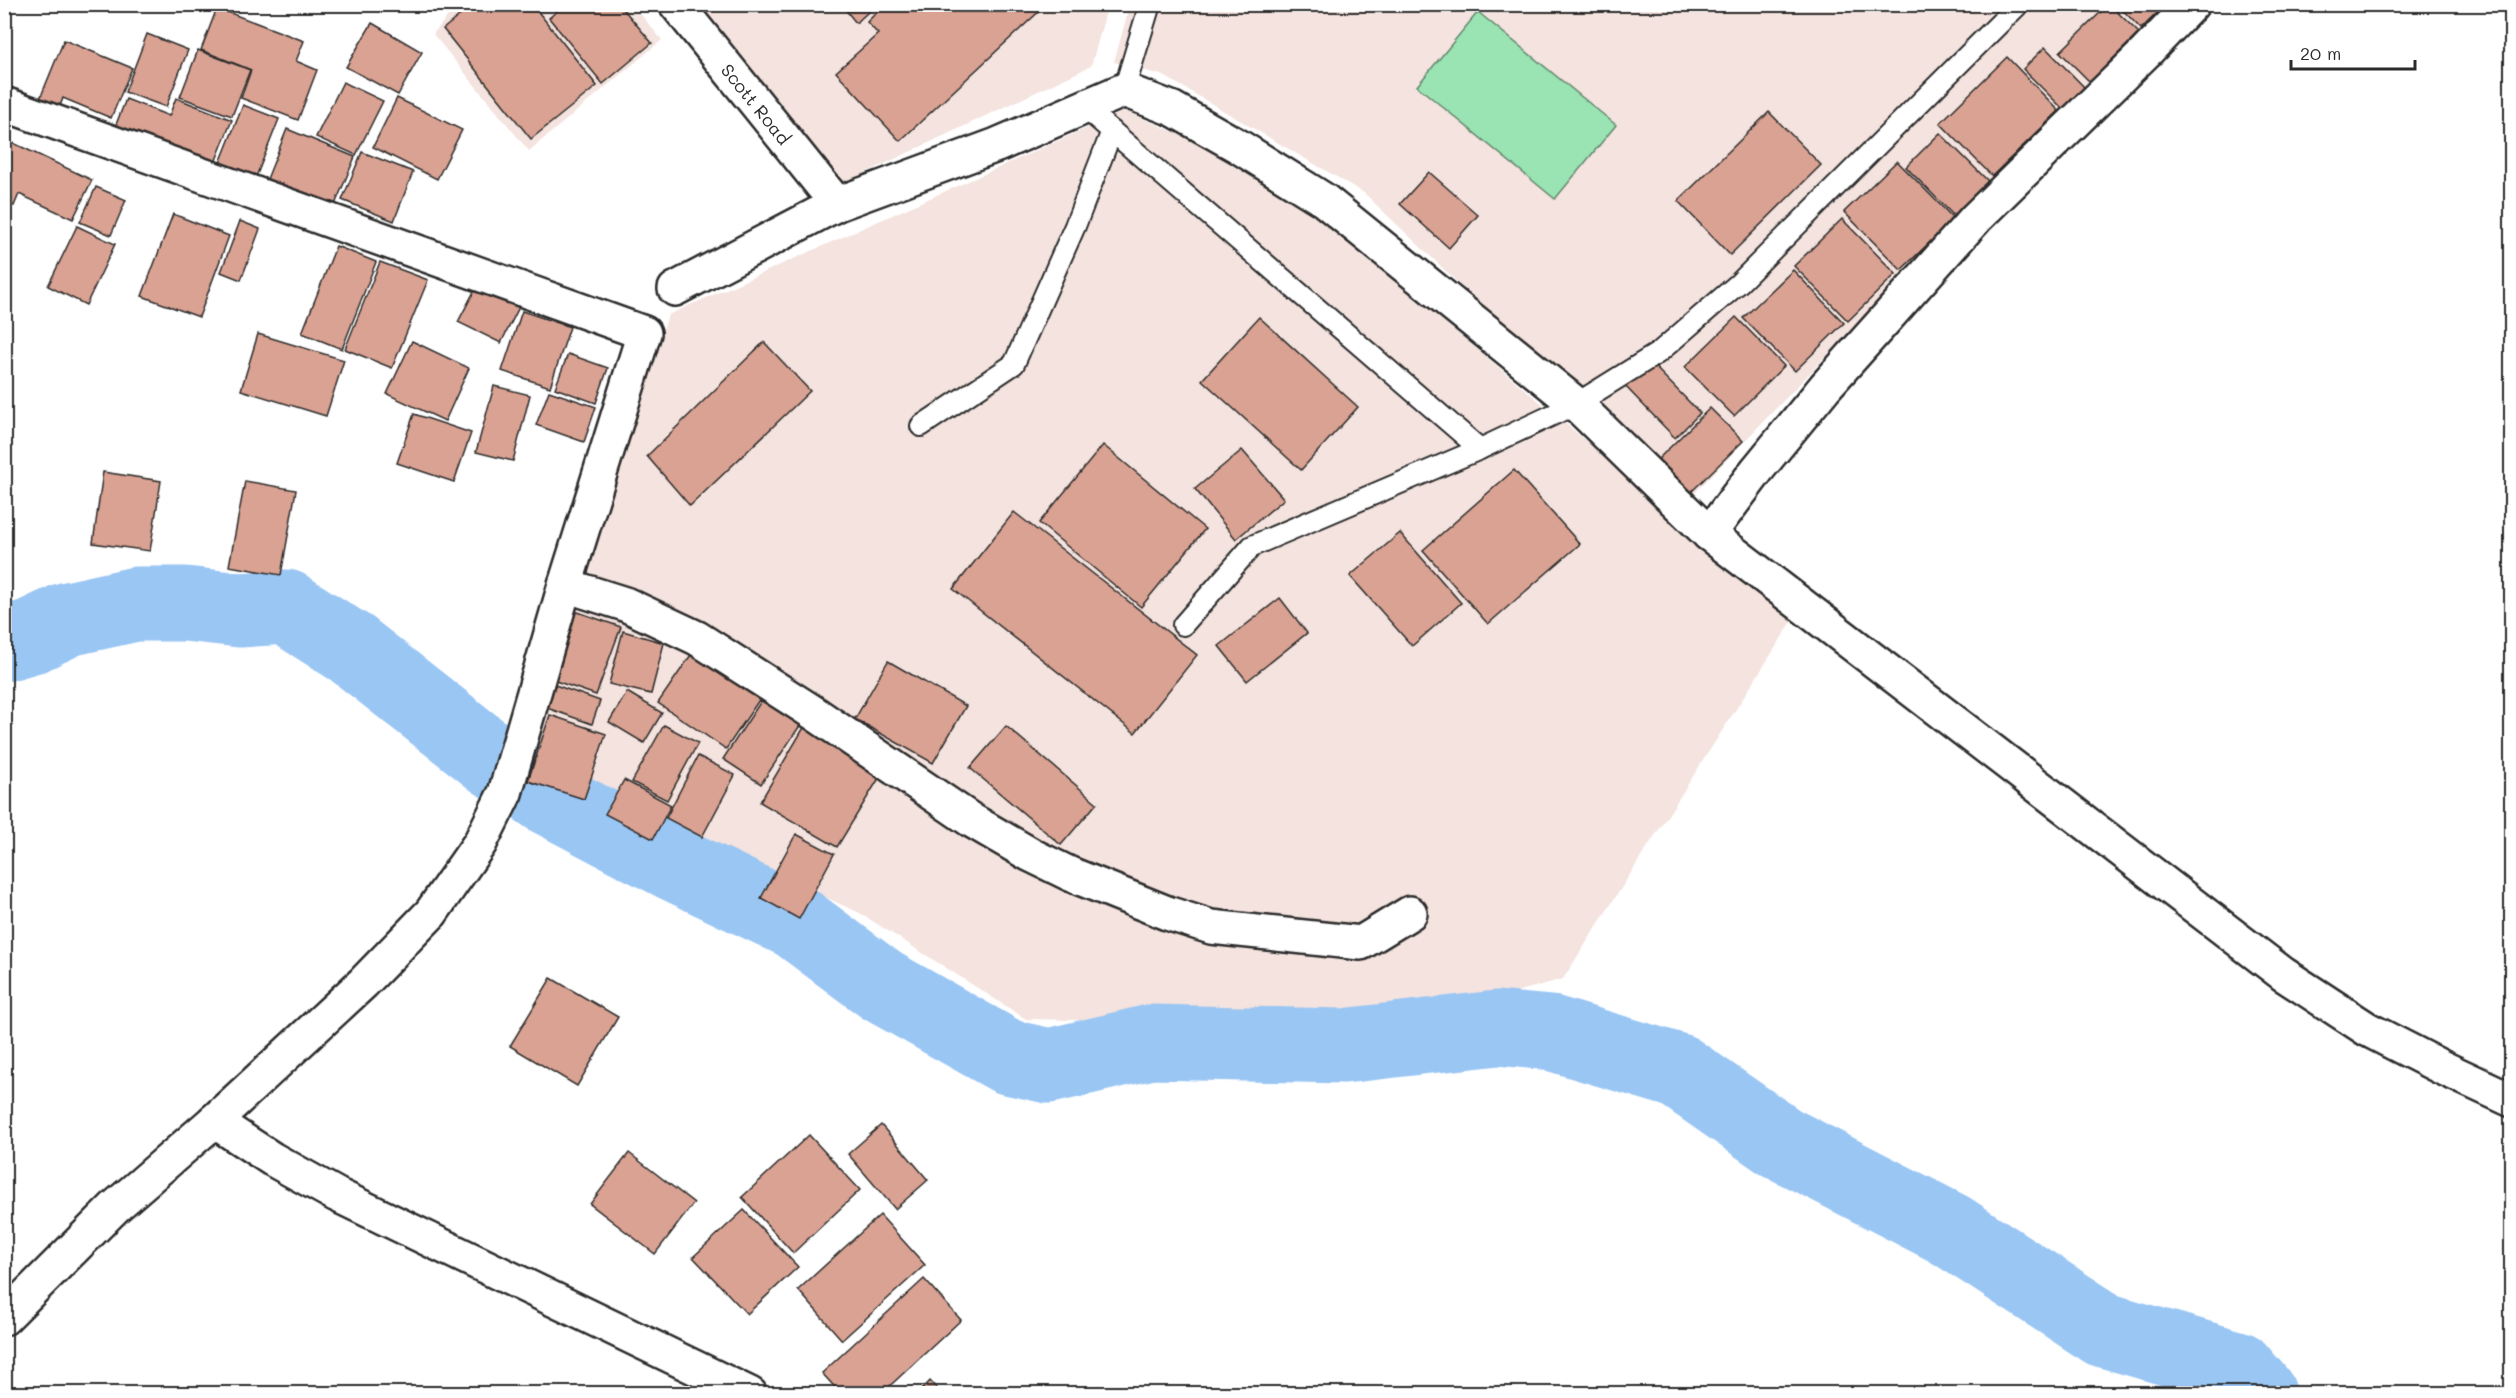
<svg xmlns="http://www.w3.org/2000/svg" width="2516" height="1398" font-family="Mali,sans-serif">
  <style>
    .built { fill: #f4e3de }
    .garden { fill: #9ae3b2; stroke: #62876e; stroke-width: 1.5 }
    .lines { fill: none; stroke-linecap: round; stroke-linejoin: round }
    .river { stroke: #9ac6f4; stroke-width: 75 }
    .building { fill: #daa292; stroke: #2b2b2b; stroke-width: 1.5 }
    .service-casing { stroke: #2b2b2b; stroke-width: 24 }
    .minor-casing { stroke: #2b2b2b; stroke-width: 38 }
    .tertiary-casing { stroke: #2b2b2b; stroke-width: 38 }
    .service { stroke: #fff; stroke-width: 20 }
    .minor { stroke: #fff; stroke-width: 33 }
    .tertiary { stroke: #fff; stroke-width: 33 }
    .labels { text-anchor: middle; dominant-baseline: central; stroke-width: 6; stroke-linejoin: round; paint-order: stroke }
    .street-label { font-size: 18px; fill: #2b2b2b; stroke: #fff }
  </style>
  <rect width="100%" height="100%" fill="#fff"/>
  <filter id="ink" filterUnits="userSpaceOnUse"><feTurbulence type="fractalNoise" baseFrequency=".0167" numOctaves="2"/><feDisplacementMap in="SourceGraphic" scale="12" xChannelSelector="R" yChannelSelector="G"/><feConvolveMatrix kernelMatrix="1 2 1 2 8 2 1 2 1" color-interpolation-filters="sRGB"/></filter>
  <g filter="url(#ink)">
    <!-- built -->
    <g class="built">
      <polygon points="632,4 662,40 529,151 433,34 457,5"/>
      <polygon points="699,5 1108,5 1091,66 844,183"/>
      <polygon points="1130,5 2163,5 1687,501 1364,193 1164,76 1114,62"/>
      <polygon points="1125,111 1207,146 1294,195 1795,617 1563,979 1392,1026 1026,1019 860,913 527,763 668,315"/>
    </g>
    <!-- garden -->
    <polygon class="garden" points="1478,12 1616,125 1555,199 1417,86"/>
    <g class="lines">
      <!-- river -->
      <polyline class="river" points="4,644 32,636 68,619 136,604 185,604 240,610 286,607 352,649 493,760 549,798 675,864 796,922 882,986 1008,1057 1049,1066 1151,1042 1343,1046 1497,1028 1551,1033 1678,1071 1780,1142 1949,1229 2104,1330 2237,1368 2259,1394"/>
    </g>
    <!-- building -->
    <g class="building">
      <polygon points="474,4 532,4 597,86 531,139 443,29"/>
      <polygon points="565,4 619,4 652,43 603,84 549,18"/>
      <polygon points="841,4 877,4 856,23"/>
      <polygon points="885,4 1047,4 900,141 836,72 878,34 867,22"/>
      <polygon points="2109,4 2139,33 2090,82 2060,52"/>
      <polygon points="2117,4 2160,4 2163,7 2141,29"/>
      <polygon points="217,8 304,41 296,61 317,70 298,120 241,98 251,70 201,50"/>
      <polygon points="372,23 422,52 398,95 346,67"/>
      <polygon points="147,34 188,50 166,107 125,92"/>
      <polygon points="64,40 132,68 111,118 63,98 59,109 39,101"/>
      <polygon points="2045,47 2085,88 2063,109 2023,69"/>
      <polygon points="198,50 250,70 232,116 180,97"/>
      <polygon points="2007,57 2059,111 1992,176 1940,123"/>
      <polygon points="343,82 383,101 356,155 316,137"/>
      <polygon points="176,98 232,120 214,165 115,127 126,99 169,116"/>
      <polygon points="397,98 462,130 437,179 373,147"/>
      <polygon points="243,105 279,119 254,182 218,168"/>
      <polygon points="1769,112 1821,165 1730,255 1678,201"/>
      <polygon points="287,129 355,157 334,207 267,179"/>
      <polygon points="1940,133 1988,181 1954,216 1906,167"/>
      <polygon points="9,141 92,180 73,219 19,194 14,206 4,202 4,150"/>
      <polygon points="362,152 413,172 394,221 342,200"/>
      <polygon points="1897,161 1954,219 1901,270 1844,212"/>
      <polygon points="1429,172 1478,215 1449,248 1400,204"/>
      <polygon points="96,187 126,200 111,235 80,222"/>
      <polygon points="173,214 229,236 199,317 142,296"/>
      <polygon points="1842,219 1896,274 1848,321 1794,266"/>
      <polygon points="240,221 260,229 241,280 221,272"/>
      <polygon points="77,226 115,244 86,305 48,286"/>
      <polygon points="336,246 376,262 342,349 302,333"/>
      <polygon points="380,262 428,280 392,368 345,349"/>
      <polygon points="1793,270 1844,323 1795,371 1743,318"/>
      <polygon points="478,284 520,305 501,343 458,322"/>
      <polygon points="522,311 570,327 550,387 502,371"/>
      <polygon points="1259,317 1358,407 1301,470 1202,380"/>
      <polygon points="1736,317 1784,366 1734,416 1685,367"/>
      <polygon points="258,334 344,360 326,416 241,390"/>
      <polygon points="412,341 469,368 445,421 387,394"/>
      <polygon points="764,342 810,391 690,506 647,456"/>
      <polygon points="568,354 608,368 596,403 555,388"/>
      <polygon points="1651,363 1700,413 1675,438 1626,387"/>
      <polygon points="494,386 530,395 513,461 476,452"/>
      <polygon points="549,391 596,407 584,442 536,425"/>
      <polygon points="1710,408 1743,441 1684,499 1651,466"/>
      <polygon points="414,414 471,433 454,482 397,463"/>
      <polygon points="1103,445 1205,529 1141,607 1039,523"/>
      <polygon points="1242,450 1284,499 1236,539 1195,489"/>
      <polygon points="1514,470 1580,544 1488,624 1423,550"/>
      <polygon points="103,472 161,481 150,551 93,543"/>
      <polygon points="245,481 296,490 281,575 229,566"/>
      <polygon points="1014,512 1197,655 1135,733 953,589"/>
      <polygon points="1400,533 1461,603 1412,646 1350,576"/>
      <polygon points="1280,598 1307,633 1247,681 1219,646"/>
      <polygon points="572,610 621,627 596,695 547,678"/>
      <polygon points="623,631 664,643 651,694 609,684"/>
      <polygon points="697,646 765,691 726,749 658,703"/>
      <polygon points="888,661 966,706 933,763 855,719"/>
      <polygon points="555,685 600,701 592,724 547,708"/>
      <polygon points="627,692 662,713 644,743 609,722"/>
      <polygon points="765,695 803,721 761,784 723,759"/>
      <polygon points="550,715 606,734 584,799 528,781"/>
      <polygon points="806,724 884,770 837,847 760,802"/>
      <polygon points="664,725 698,743 667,800 632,782"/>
      <polygon points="1006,726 1097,803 1061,845 970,768"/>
      <polygon points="698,756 735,775 702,837 666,818"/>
      <polygon points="624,780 671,805 653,839 605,814"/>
      <polygon points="796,834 834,854 799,919 761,898"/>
      <polygon points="551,978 618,1017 577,1086 510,1046"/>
      <polygon points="881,1125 928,1180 895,1209 848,1154"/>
      <polygon points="809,1135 860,1190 793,1253 742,1197"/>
      <polygon points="629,1153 694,1203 655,1254 590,1204"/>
      <polygon points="744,1210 798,1267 747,1314 693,1257"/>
      <polygon points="880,1215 925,1265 842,1340 798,1290"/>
      <polygon points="924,1279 961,1320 881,1394 841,1394 822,1373"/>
      <polygon points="930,1381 942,1394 918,1394"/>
    </g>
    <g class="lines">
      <!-- service casing -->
      <g class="service-casing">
        <g id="service">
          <polyline points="1124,90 1150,4"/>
          <polyline points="1084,107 1480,449"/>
          <polyline points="921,426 1014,364 1075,226 1112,131"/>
          <polyline points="1183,625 1252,546 1480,449 1576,404 1658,353 1739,283 2019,4"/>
        </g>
      </g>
      <!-- minor casing -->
      <g class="minor-casing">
        <g id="minor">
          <polyline points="675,289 837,204"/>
          <polyline points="1709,534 1757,470 1825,387 1976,218 2146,52 2192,4"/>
          <polyline points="565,585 625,604 697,638 814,713 971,820 1031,855 1070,874 1167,913 1211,927 1361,943 1410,913"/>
          <polyline points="214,1121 272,1159 337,1195 750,1394"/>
        </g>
      </g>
      <!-- tertiary casing -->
      <g class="tertiary-casing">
        <g id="tertiary">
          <polyline points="676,4 837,204 997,145 1124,90 1173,109 1238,146 1324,200 1576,404 1709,534 2283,974 2367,1029 2441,1067 2512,1100"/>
          <polyline points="4,104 644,333 565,585 505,793 480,843 431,913 363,983 214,1121 115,1207 4,1318"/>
        </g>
      </g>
      <!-- service -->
      <use href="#service" class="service"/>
      <!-- minor -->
      <use href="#minor" class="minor"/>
      <!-- tertiary -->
      <use href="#tertiary" class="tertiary"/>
    </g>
  </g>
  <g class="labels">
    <!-- street labels -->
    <g class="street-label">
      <text transform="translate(756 104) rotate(51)">Scott Road</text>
    </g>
  </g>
  <!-- margin -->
  <rect width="2516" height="1398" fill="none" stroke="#fff" stroke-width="24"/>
  <rect x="12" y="12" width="2492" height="1374" fill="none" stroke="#2b2b2b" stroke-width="2" filter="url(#ink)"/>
  <!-- scale -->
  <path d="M2291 60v9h124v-9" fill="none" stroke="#2b2b2b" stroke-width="3"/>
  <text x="2300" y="60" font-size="18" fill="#2b2b2b" stroke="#ffffff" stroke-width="4.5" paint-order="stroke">20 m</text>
</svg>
